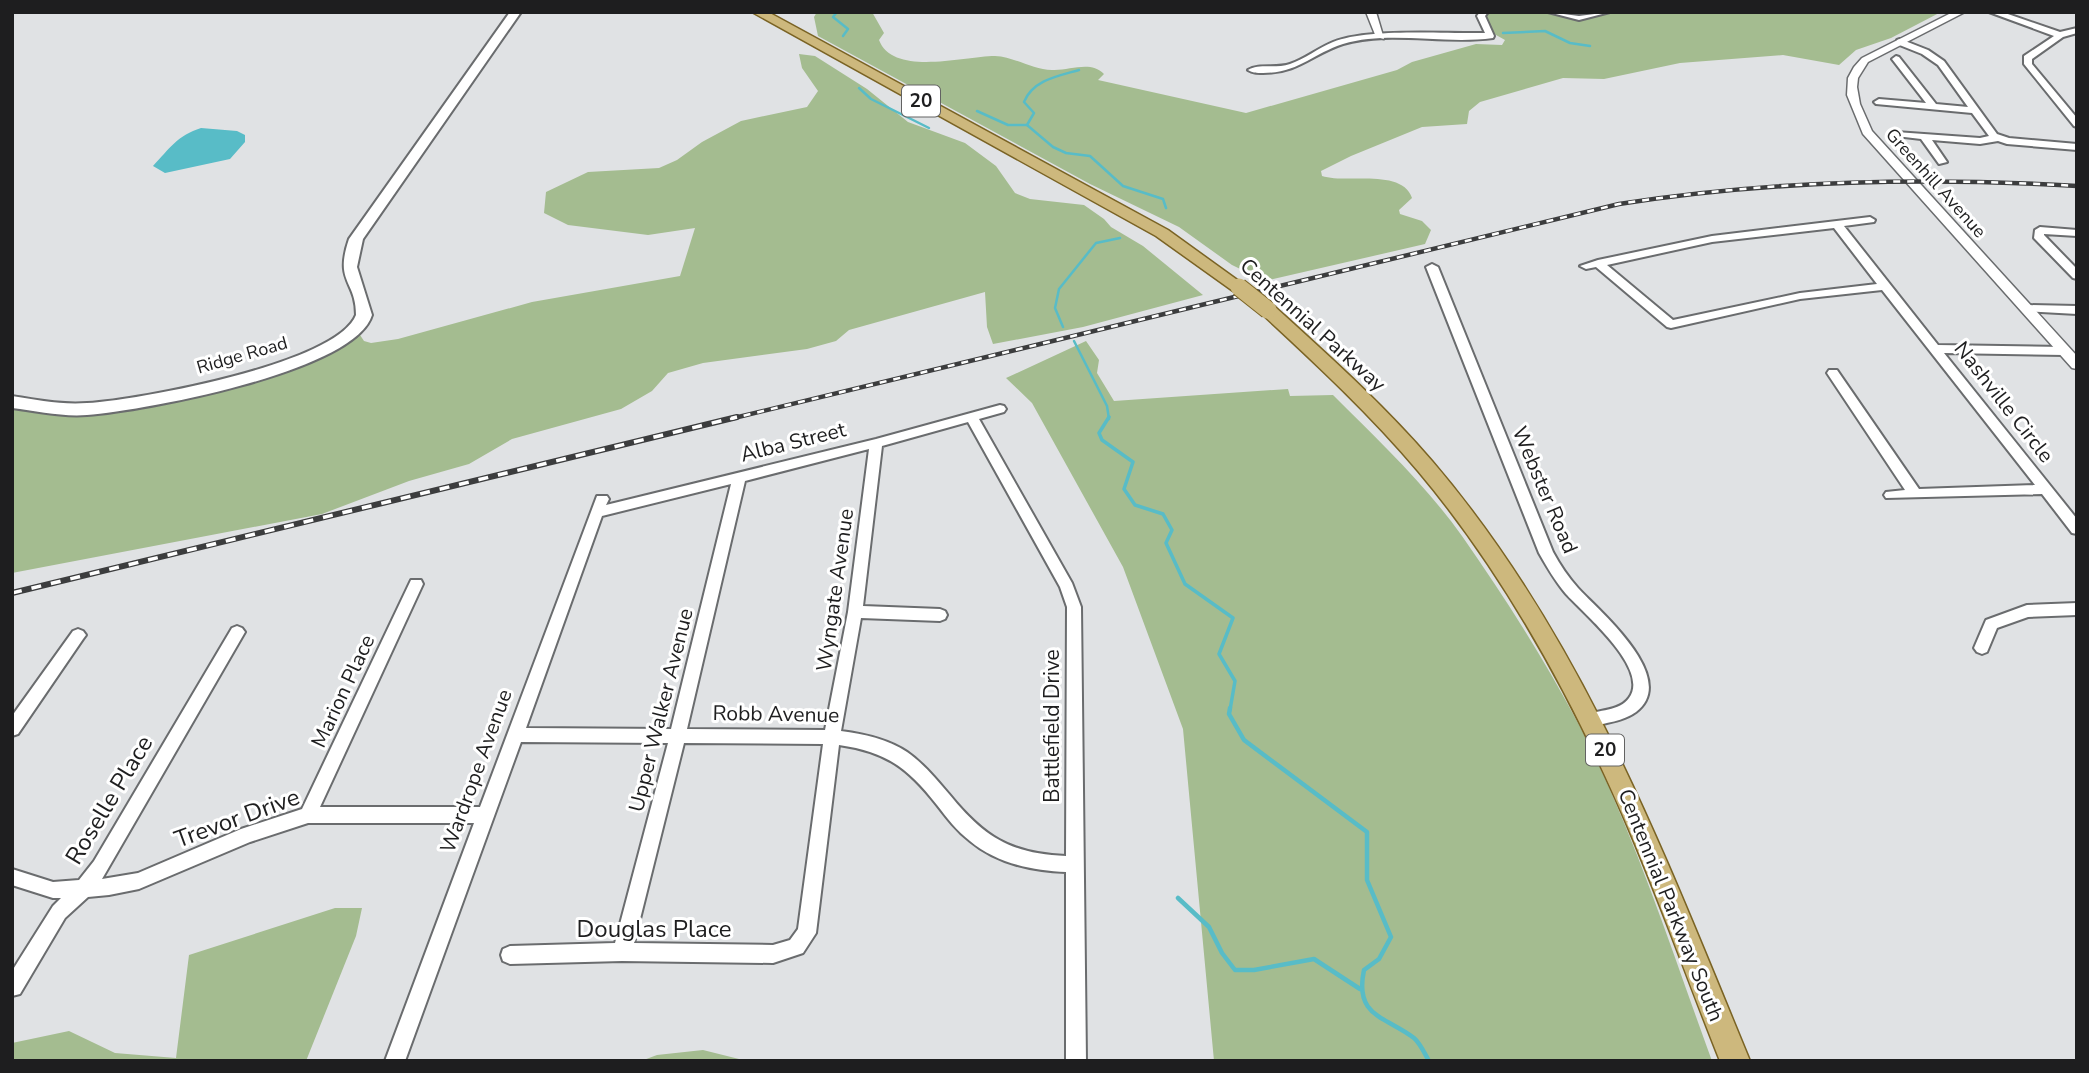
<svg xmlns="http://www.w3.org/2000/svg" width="2089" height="1073" font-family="'Nunito Sans',sans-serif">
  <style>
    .green { fill: #a4bc90 }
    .water { fill: #58bcc7 }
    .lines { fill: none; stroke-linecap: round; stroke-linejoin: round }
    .stream-far2 { stroke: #58bcc7; stroke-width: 2.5 }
    .stream-far1 { stroke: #58bcc7; stroke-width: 3.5 }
    .stream { stroke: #58bcc7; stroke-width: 4.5 }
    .minor-casing { stroke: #6a6c6e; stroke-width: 4 }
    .tertiary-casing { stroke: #6a6c6e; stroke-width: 3 }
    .secondary-casing { stroke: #6a6c6e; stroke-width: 4 }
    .primary-casing { stroke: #7a6324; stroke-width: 3 }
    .minor { fill: #fff; fill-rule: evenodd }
    .tertiary { fill: #fff; fill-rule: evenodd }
    .secondary { fill: #fff; fill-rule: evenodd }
    .primary { fill: #cdb87d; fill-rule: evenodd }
    .rail-far1-casing { stroke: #3c3d3e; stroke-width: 4.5 }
    .rail-casing { stroke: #3c3d3e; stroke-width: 6 }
    .rail-far1 { stroke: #fff; stroke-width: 2.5; stroke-dasharray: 7; stroke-linecap: butt }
    .rail { stroke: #fff; stroke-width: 3.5; stroke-dasharray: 10; stroke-linecap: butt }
    .primary-bridge-casing { stroke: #7a6324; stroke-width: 19; stroke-linecap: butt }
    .primary-bridge { stroke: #cdb87d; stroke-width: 17 }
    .labels { text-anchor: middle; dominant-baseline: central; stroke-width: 6; stroke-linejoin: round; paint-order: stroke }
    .far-street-label { font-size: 18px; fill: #1e1e1f; stroke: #fff }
    .shield { fill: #fff; stroke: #626262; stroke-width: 2 }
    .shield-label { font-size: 19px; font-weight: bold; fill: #1e1e1f }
    .street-label { font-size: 21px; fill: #1e1e1f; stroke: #fff }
    .near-street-label { font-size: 24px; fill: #1e1e1f; stroke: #fff }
  </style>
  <rect width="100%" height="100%" fill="#e0e2e4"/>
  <!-- green -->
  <g class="green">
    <path d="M817,12H872L884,33L879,40C893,77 964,56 995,56C1015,57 1033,70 1052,70C1070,71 1090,60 1104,74L1098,80L1246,113L1397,70L1412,62L1476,44L1502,45L1505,40L1480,26L1475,12H1548L1577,20L1612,12H1941L1891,38L1856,50L1839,65L1783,55L1680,63L1604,79L1563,78L1480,102L1469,111L1467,124L1422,127L1351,156L1321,171L1322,176C1346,184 1402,168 1412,198L1399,210L1400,214L1422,221L1431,230L1425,244L1265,281L1232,265L1179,227L1090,184L818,36L814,17Z"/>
    <polygon points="799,54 815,56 867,89 908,122 965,143 996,166 1015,193 1030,199 1084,205 1104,219 1111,227 1143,246 1203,295 1083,327 993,344 987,327 985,292 849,330 836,341 807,349 703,363 668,373 652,391 621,409 512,439 469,464 409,481 322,514 12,573 12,407 89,413 290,369 360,335 364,341 371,343 398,339 532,302 680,276 695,228 648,235 568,225 544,213 546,192 588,172 659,168 677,160 702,142 741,121 807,107 818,91 802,68"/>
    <path d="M1086,341L1099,360L1097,373L1114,401L1288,389L1290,396L1333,395C1377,439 1425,484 1462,536C1504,596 1545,660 1579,725C1634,831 1671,949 1712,1061H1214L1183,729L1123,567L1032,403L1006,378Z"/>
    <polygon points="335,908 362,908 356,936 306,1061 12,1061 12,1043 69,1031 115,1053 176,1058 189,955"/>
    <polygon points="703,1050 747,1061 641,1061 657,1055"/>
  </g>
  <!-- water -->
  <path class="water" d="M201,128L237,131L245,135V142L230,159L165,173L153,166C169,149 178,135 201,128Z"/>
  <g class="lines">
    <!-- stream-far2 -->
    <g class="stream-far2">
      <polyline points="837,12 833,17 848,29 843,36"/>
      <polyline points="1503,33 1545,31 1570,43 1590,46"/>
      <polyline points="859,88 871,99 929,128"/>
      <polyline points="977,111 1008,125 1027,125 1053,147 1066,153 1090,156 1123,186 1163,199 1166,208"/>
      <path d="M1027,125L1034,113L1024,102C1033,80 1058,76 1079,70"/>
      <polyline points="1063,327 1055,308 1059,289 1096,243 1120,238"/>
      <polyline points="1074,341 1107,406 1109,419"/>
    </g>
    <!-- stream-far1 -->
    <polyline class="stream-far1" points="1109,417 1099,433 1102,440 1133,462 1124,489 1135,505 1163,514 1172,530 1166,543 1185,584 1233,618 1219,654 1235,681 1230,710"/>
    <!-- stream -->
    <g class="stream">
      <path d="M1230,708L1229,714L1244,740L1367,832V880L1391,937L1379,959L1364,970C1354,1017 1385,1016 1414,1038C1420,1043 1425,1054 1429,1061"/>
      <polyline points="1178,898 1209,927 1222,953 1235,970 1254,970 1314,959 1360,989"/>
    </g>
    <!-- minor casing -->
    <g class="minor-casing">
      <g id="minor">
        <path d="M1480,12H1488L1485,16L1494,36L1493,38C1444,45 1390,30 1343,44C1312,54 1299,73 1263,73C1256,73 1253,73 1248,70C1259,63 1276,69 1290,64C1305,59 1318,48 1333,42C1368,28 1445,34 1485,33L1477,16Z"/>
        <polygon points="1548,12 1579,16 1610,12 1579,20"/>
        <polygon points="1989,12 2002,12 2060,32 2077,28 2077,33 2063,37 2032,59 2032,64 2077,118 2077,127 2074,126 2024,64 2024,56 2054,36"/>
        <polygon points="1900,39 1928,50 1944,61 1997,134 2009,138 2077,144 2077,150 2007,144 1998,141 1980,144 1932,140 1947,162 1939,164 1921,139 1896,136 1896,132 1980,138 1989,136 1972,113 1876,104 1874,102 1879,99 1926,103 1892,59 1896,56 1899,57 1936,104 1968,107 1938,65 1922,54 1897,44 1897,40"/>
        <path d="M1870,217L1875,220L1874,222L1844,226L1938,345L2064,347L2070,351L2064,355L1944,353L2077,519V534L2072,533L2042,494L1886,498L1884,495L1886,492L1905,490L1827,373L1829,370H1837L1919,489L2035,485L1882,290L1800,299L1671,328L1667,327L1596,267L1586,269L1580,266L1598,260L1712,236ZM1834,228L1877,284L1800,293L1673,320L1607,265L1712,242Z"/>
        <polygon points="2040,227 2077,230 2077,236 2044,234 2044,235 2077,269 2077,279 2073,278 2034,238 2035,230"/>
        <path d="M1432,264L1438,267L1553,552C1560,565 1568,577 1578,588C1599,611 1680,678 1636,712C1624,721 1605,723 1590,727L1584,725L1582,720L1584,715C1598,710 1620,711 1629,698C1651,669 1583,613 1566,594C1555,581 1547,567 1539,553L1426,267Z"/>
        <polygon points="2027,305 2077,306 2077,314 2023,311 2023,307"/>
        <path d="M1000,405L1004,406L1006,409L1004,412L979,419L1072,583L1081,607L1086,1061H1066V872C1033,871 996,863 970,841C957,831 947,818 937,805C908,768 887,752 839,745L816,933L803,953L773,963L622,961L510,964L503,961L501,955L503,949L510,946L615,943L668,743L521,742L405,1061H385L474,823H308L250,842L139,889L109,895L88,897L65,918L20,994L12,996V971L53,906L61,898H53L12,885V869L53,882L79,880L94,861L232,628L237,626L242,628L245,632L102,879L138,873L241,829L302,809L411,580H421L423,584L320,807H480L597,496H607L609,499L606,505L876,439ZM968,422L1060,587L1067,607L1066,856C1010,854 983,836 949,794C936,779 923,763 907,752C888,739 864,734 841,731L861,618L940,621L945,619L947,615L945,611L940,609L863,606L882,446ZM869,449L848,612L825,730L687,729L745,481ZM731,484L671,729L526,728L602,516ZM684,743L823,744L798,929L790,940L773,945L634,943Z"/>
        <polygon points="2077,603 2077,615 2028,617 1997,628 1987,652 1982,654 1977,652 1974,648 1986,620 2027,605"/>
        <polygon points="78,629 83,631 86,635 83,639 18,734 12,736 12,716 73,631"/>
      </g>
    </g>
    <!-- tertiary casing -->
    <g class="tertiary-casing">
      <g id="tertiary">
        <polygon points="1366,12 1376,12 1384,39 1376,37"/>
        <polygon points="1953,12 1965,12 1868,62 1858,78 1857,87 1860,104 1872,131 2077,356 2077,369 2072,368 1863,134 1847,95 1848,78 1854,67 1862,58"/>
      </g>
    </g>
    <!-- secondary casing -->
    <g class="secondary-casing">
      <path id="secondary" d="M510,12H521L363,239L357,267L372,315C355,372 142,411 87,415C62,417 37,411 12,408V396C37,400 62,405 87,403C138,400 337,364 356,315C356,280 334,283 349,239Z"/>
    </g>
    <!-- primary casing -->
    <g class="primary-casing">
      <g id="primary">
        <polygon points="752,12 768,12 1168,230 1247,287 1245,291 1233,291 1156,236"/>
        <path d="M1268,305L1274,306C1329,356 1384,405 1432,461C1582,636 1663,851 1750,1061H1720C1684,971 1652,879 1612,791C1561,678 1498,566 1418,471C1370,414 1316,364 1262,314L1259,310Z"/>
      </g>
    </g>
    <!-- minor -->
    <use href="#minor" class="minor"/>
    <!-- tertiary -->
    <use href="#tertiary" class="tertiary"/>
    <!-- secondary -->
    <use href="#secondary" class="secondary"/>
    <!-- primary -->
    <use href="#primary" class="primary"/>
    <!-- rail-far1 casing -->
    <g class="rail-far1-casing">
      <path id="rail-far1" d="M730,419L1619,204C1772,180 1923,177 2077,186"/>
    </g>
    <!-- rail casing -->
    <g class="rail-casing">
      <polyline id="rail" points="12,593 737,417"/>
    </g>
    <!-- rail-far1 -->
    <use href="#rail-far1" class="rail-far1"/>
    <!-- rail -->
    <use href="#rail" class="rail"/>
    <!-- primary-bridge casing -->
    <g class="primary-bridge-casing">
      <polyline id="primary-bridge" points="1239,287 1268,310"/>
    </g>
    <!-- primary-bridge -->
    <use href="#primary-bridge" class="primary-bridge"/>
  </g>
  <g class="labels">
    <!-- far-street labels -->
    <g class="far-street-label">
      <text transform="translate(1936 183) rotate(48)">Greenhill Avenue</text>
      <text transform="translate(242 355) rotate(-16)">Ridge Road</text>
    </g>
    <!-- shield labels -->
    <g class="shield">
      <rect x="902" y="85.5" width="38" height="31" rx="5"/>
      <rect x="1586" y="734.5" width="38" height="31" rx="5"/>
    </g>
    <g class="shield-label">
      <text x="921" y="101">20</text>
      <text x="1605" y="750">20</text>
    </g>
    <!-- street labels -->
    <g class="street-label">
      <text transform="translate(1313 325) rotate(42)">Centennial Parkway</text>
      <text transform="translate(2004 402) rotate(52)">Nashville Circle</text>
      <text transform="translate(793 442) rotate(-14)">Alba Street</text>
      <text transform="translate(1545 490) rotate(67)">Webster Road</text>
      <text transform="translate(835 590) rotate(-82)">Wyngate Avenue</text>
      <text transform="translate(343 691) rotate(-65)">Marion Place</text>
      <text transform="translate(661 710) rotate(-76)">Upper Walker Avenue</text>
      <text transform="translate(776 714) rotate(1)">Robb Avenue</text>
      <text transform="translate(1052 726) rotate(-90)">Battlefield Drive</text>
      <text transform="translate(476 771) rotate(-70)">Wardrope Avenue</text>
      <text transform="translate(1671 905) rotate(68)">Centennial Parkway South</text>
    </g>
    <!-- near-street labels -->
    <g class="near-street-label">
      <text transform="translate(109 800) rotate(-59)">Roselle Place</text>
      <text transform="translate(237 818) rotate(-20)">Trevor Drive</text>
      <text x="654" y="929">Douglas Place</text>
    </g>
  </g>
  <!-- border -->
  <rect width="2089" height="1073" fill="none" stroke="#1e1e1f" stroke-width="28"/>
</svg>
